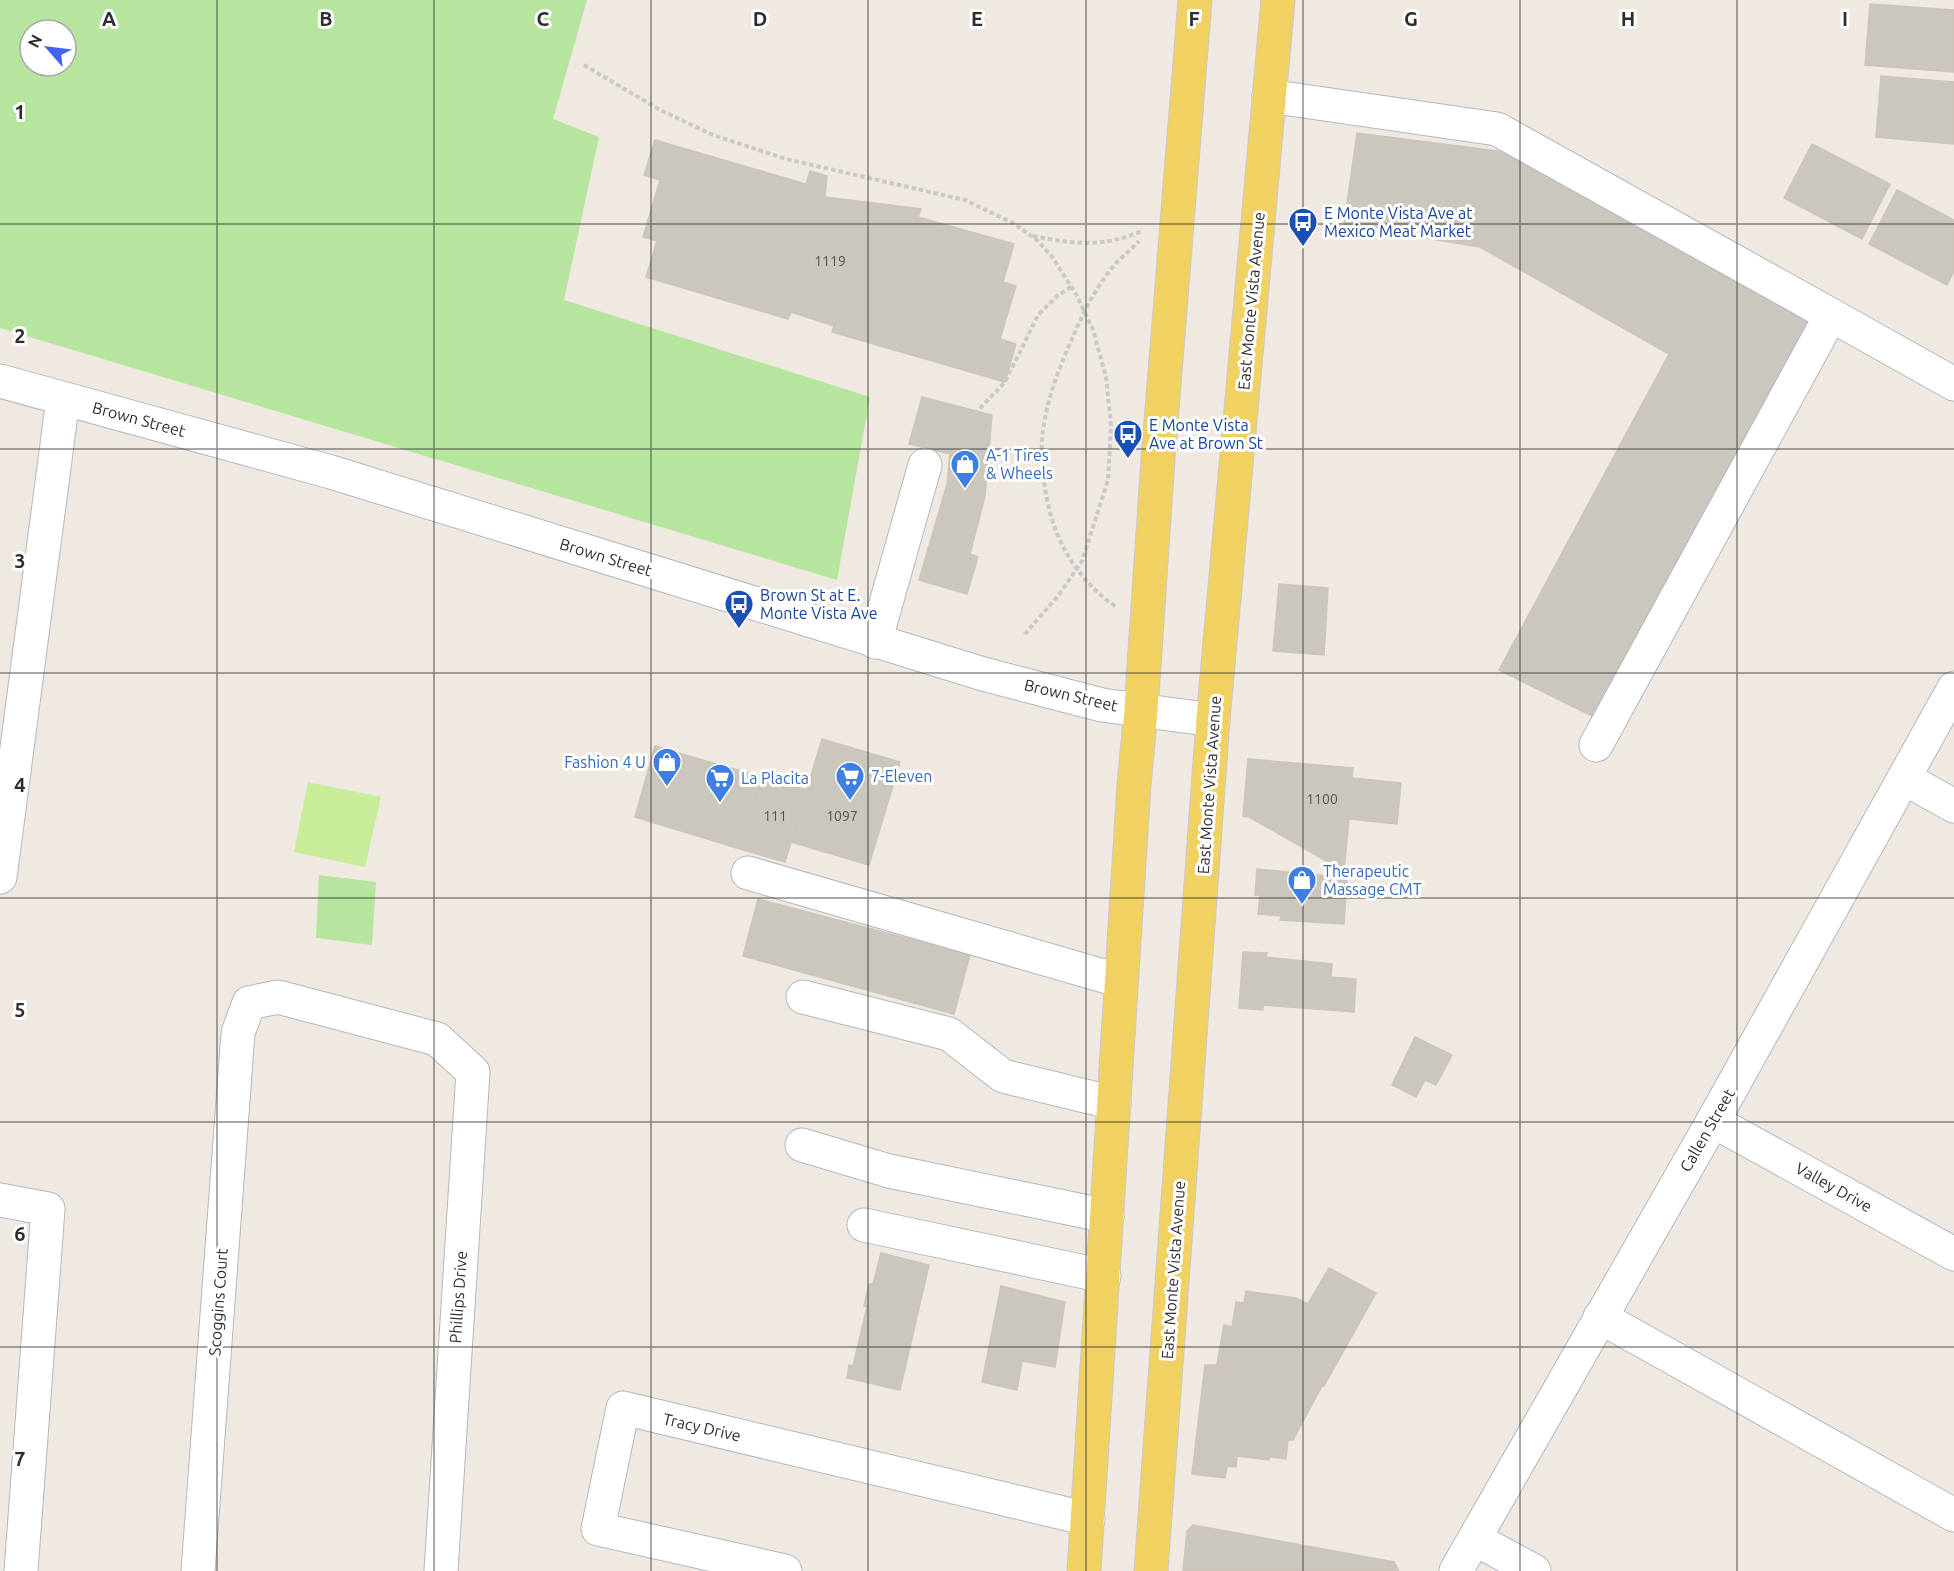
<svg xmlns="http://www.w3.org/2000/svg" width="1954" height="1571" font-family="Ubuntu,sans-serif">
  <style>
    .green { fill: #b6e59e; fill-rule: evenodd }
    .pitch { fill: #c9ec9a }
    .building { fill: #cbc7bf; stroke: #cbc5ba; stroke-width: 1.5 }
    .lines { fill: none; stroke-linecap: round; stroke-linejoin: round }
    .minor-casing { stroke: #b4b7c1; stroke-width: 35 }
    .major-casing { stroke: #c9c9c9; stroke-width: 35 }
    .path { stroke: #c9c9c9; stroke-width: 4; stroke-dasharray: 4.5 3; stroke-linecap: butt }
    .minor { stroke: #fff; stroke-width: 33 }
    .major { stroke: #f2d163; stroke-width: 33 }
    .grid { fill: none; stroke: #2e2e2e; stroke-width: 1.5; stroke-opacity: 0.55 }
    .labels { text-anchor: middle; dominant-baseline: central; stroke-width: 6; stroke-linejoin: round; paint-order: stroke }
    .number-label { font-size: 14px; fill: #555452 }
    .transit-label { font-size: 16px; fill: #164399; stroke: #fff; text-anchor: start }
    .street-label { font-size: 16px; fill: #2e2e2e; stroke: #fff }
    .shop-label { font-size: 16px; fill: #366cbe; stroke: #fff; text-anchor: start }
    .grid-label { font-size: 20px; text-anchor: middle; font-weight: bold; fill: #2e2e2e; stroke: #fff; stroke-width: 6; stroke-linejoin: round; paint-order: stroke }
  </style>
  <rect width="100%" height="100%" fill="#efe9e1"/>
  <!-- green -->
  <g class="green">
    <path d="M0,0H587L553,119L599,137L564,300L870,397L837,580L0,328ZM30,30H66V66H30Z"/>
    <polygon points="319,875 376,882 372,945 316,938"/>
  </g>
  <!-- pitch -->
  <polygon class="pitch" points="308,782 381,797 365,867 294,852"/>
  <!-- building -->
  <g class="building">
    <polygon points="1870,4 1954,10 1954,72 1865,65"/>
    <polygon points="1881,76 1954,82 1954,144 1876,137"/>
    <polygon points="1357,133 1513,153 1814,319 1596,718 1499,670 1669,354 1480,247 1344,225"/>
    <polygon points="655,140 806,184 810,171 827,176 825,197 921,209 918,217 1014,244 1003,282 1016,286 1000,339 1016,344 1005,382 832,332 834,326 791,312 788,319 646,277 657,241 643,237 660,180 644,175"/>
    <polygon points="1812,144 1890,184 1862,239 1784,198"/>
    <polygon points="1897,190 1954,220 1954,271 1947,285 1869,244"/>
    <polygon points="922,397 992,415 985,496 970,554 978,557 967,594 919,580 947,484 950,454 909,444"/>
    <polygon points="1279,584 1328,588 1324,655 1273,651"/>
    <polygon points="822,739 900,762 869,865 791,842"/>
    <polygon points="655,746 699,759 678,830 635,817"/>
    <polygon points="699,759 763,777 740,849 678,830"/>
    <polygon points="1248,759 1353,768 1352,778 1401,783 1397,824 1349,819 1344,871 1249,817 1243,816"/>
    <polygon points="763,777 807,790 785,862 740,849"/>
    <polygon points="1257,869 1347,878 1344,924 1280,920 1281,916 1258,914 1260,895 1255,895"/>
    <polygon points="758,899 970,955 954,1014 743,956"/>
    <polygon points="1243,952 1267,953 1266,957 1332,964 1331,977 1356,979 1354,1012 1263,1005 1263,1010 1239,1008"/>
    <polygon points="1415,1037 1452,1055 1436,1085 1425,1080 1416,1097 1392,1085"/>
    <polygon points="881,1253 929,1265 900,1390 847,1378 849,1365 853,1366 867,1307 864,1306 869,1284 873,1284"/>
    <polygon points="1329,1268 1376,1293 1324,1386 1216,1369 1224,1325 1232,1327 1236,1302 1244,1303 1246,1291 1296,1298 1308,1304"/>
    <polygon points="1001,1286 1065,1302 1055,1367 1022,1361 1017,1390 982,1382"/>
    <polygon points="1205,1365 1217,1365 1216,1369 1322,1386 1293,1440 1288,1440 1286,1459 1269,1457 1269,1460 1237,1456 1236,1467 1227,1466 1225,1478 1192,1474"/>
    <polygon points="1193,1525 1394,1562 1399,1571 1183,1571 1187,1531"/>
  </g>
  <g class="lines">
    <!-- minor casing -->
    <g class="minor-casing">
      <g id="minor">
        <polyline points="1269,96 1497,129 1831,315 1596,745"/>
        <polyline points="1831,315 1954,384"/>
        <polyline points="0,381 331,472 983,674 1102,705 1213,720"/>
        <polyline points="875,642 925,465"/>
        <polyline points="1904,778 1954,806"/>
        <polyline points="748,873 1121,981"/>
        <polyline points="0,877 63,399"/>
        <polyline points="803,997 949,1034 1003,1076 1114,1103"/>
        <polyline points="1713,1121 1954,1254"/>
        <polyline points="802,1145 889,1171 1107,1216"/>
        <polyline points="0,1200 48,1209 21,1571"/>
        <polyline points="864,1225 1104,1276"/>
        <polyline points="1600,1317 1954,1515"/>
        <polyline points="1475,1539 1534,1571"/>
        <polyline points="198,1571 238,1033 249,1003 278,997 437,1039 473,1072 441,1571"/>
        <polyline points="785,1571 598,1529 623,1408 1088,1519"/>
        <polyline points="1456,1571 1713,1121 1954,688"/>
      </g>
    </g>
    <!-- major casing -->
    <g class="major-casing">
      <g id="major">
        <polyline points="1084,1571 1134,785 1141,710 1158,459 1195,0"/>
        <polyline points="1151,1571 1213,720 1278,0"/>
      </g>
    </g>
    <!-- path -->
    <g class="path">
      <polyline points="584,65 660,110 713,135 786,159 965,200 1013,223 1038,241 1053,258 1077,296 1093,330 1106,377 1111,426 1108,480 1082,561 1058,596 1023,636"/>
      <path d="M1033,236C1074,244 1102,248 1142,231"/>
      <polyline points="949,441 1005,382 1038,315 1057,296 1071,287"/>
      <path d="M1115,606C1068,573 1047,525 1043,470C1043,461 1041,451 1042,442C1044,405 1059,368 1074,334C1085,309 1098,284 1116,263C1123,256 1132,249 1139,241"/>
    </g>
    <!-- minor -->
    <use href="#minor" class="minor"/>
    <!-- major -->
    <use href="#major" class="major"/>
  </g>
  <!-- grid -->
  <path class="grid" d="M217,0V1571M434,0V1571M651,0V1571M868,0V1571M1086,0V1571M1303,0V1571M1520,0V1571M1737,0V1571M0,224H1954M0,449H1954M0,673H1954M0,898H1954M0,1122H1954M0,1347H1954"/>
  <!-- icons -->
  <defs>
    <g id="bus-pin" transform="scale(1.5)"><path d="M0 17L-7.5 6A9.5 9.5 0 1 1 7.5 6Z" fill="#1a4fb4" stroke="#fff"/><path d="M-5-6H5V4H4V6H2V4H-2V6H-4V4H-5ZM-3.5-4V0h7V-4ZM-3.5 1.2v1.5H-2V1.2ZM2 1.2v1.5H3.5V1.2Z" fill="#fff"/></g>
    <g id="shop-pin" transform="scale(1.5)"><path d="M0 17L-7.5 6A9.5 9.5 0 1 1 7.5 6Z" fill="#3f7fe0" stroke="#fff"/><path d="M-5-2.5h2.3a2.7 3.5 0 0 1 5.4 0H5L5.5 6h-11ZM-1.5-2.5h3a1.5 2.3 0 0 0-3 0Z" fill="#fff"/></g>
    <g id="supermarket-pin" transform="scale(1.5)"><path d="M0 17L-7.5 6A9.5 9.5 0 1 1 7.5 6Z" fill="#3f7fe0" stroke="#fff"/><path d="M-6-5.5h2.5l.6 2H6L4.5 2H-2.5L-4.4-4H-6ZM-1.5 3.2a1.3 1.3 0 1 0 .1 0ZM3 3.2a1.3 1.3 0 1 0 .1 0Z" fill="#fff"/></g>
  </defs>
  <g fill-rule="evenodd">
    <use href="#bus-pin" x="1303" y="222"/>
    <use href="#bus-pin" x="1128" y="434"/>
    <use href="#shop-pin" x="965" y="464"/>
    <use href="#bus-pin" x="739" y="604"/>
    <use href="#shop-pin" x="667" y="762"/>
    <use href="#supermarket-pin" x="850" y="776"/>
    <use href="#supermarket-pin" x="720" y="778"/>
    <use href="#shop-pin" x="1302" y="880"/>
  </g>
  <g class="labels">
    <!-- number labels -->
    <g class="number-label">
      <text x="830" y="261">1119</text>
      <text x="1322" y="799">1100</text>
      <text x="775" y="816">111</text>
      <text x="842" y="816">1097</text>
    </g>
    <!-- transit labels -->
    <g class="transit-label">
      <text x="1324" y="213">E Monte Vista Ave at<tspan x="1324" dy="18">Mexico Meat Market</tspan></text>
      <text x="1149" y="425">E Monte Vista<tspan x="1149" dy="18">Ave at Brown St</tspan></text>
      <text x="760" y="595">Brown St at E.<tspan x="760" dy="18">Monte Vista Ave</tspan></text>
    </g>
    <!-- street labels -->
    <g class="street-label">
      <text transform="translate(1251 301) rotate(-85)">East Monte Vista Avenue</text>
      <text transform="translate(139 419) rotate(15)">Brown Street</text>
      <text transform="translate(606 557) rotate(17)">Brown Street</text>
      <text transform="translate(1071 695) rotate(13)">Brown Street</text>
      <text transform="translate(1209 785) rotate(-86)">East Monte Vista Avenue</text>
      <text transform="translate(1707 1130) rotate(-60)">Callen Street</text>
      <text transform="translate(1834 1187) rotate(29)">Valley Drive</text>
      <text transform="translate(1173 1270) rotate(-86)">East Monte Vista Avenue</text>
      <text transform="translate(458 1297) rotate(-86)">Phillips Drive</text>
      <text transform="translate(218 1302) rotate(-86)">Scoggins Court</text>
      <text transform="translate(702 1427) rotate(13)">Tracy Drive</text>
    </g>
    <!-- shop labels -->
    <g class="shop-label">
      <text x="986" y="455">A-1 Tires<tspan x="986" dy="18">&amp; Wheels</tspan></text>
      <text x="646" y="762" text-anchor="end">Fashion 4 U</text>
      <text x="871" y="776">7-Eleven</text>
      <text x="741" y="778">La Placita</text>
      <text x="1323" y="871">Therapeutic<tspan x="1323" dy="18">Massage CMT</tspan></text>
    </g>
  </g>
  <g class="grid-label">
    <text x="109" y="26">A</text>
    <text x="326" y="26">B</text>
    <text x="543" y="26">C</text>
    <text x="760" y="26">D</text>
    <text x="977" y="26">E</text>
    <text x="1194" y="26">F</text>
    <text x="1411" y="26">G</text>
    <text x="1628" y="26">H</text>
    <text x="1845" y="26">I</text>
    <text x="20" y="119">1</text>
    <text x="20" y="343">2</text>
    <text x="20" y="568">3</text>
    <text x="20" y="792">4</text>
    <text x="20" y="1017">5</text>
    <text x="20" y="1241">6</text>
    <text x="20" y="1466">7</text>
  </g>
  <!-- north arrow -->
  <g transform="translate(48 48) rotate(298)"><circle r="28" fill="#ffffff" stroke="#ababab" stroke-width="1.5"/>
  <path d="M0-4.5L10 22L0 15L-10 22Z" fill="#4264fb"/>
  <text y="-9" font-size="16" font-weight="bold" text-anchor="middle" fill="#2e2e2e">N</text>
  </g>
</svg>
